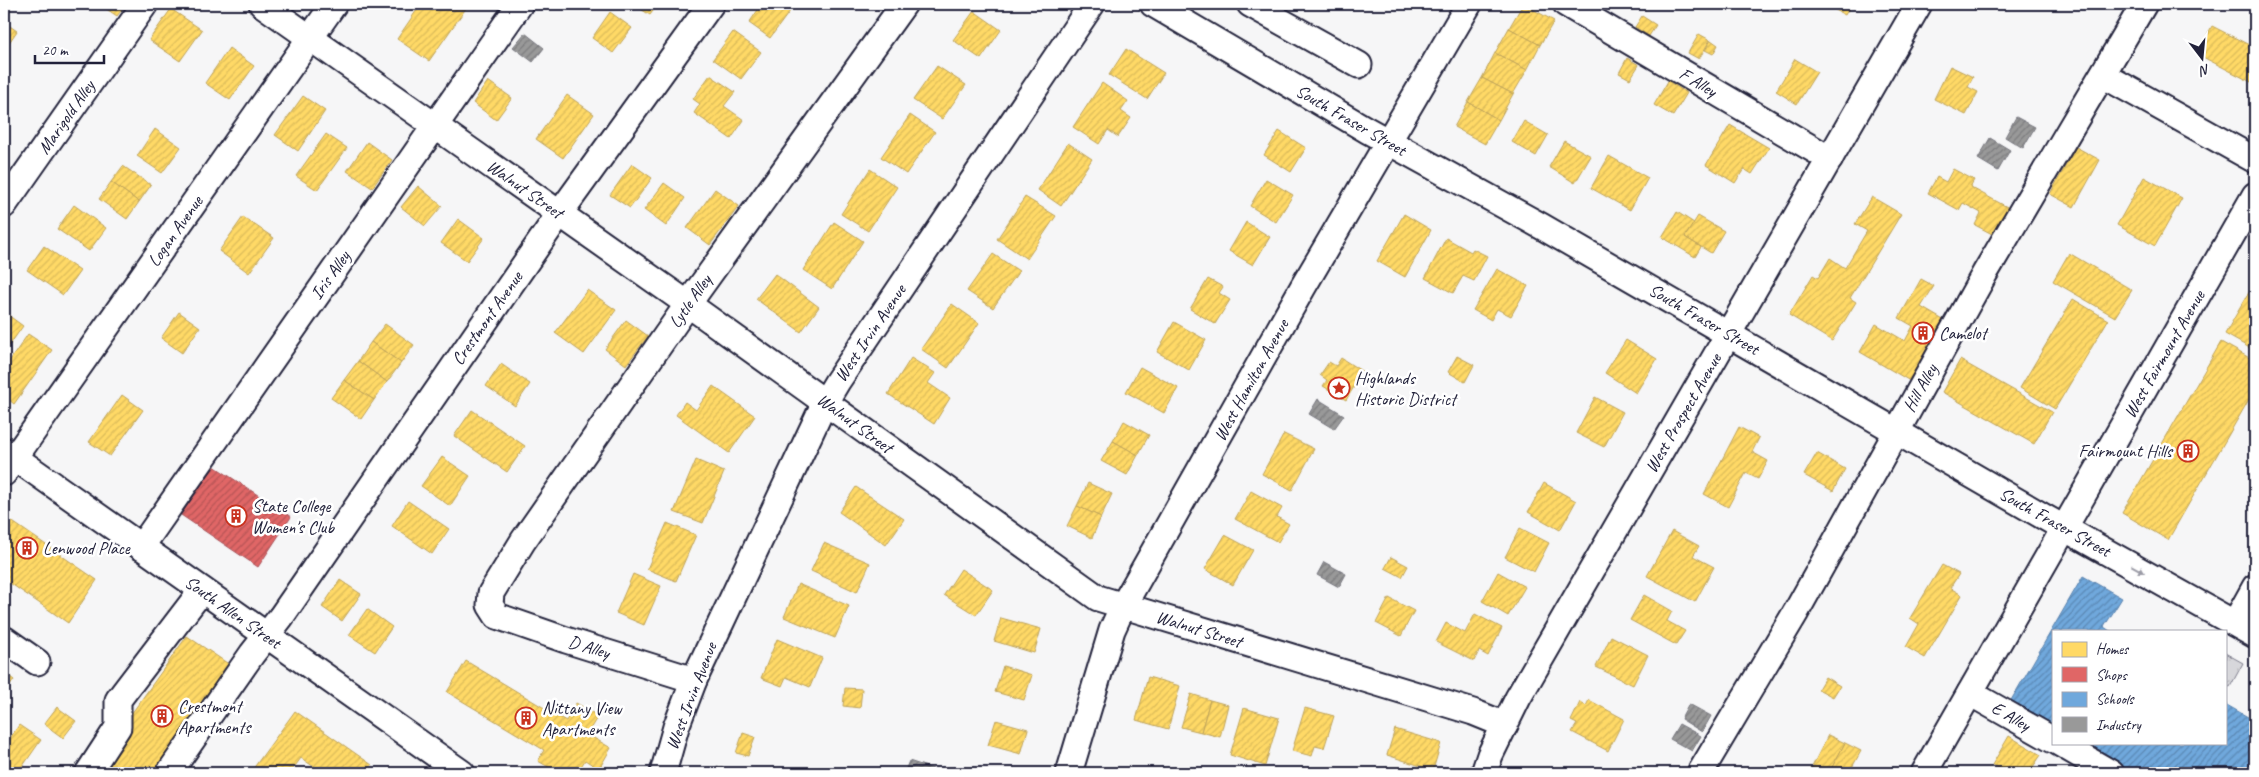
<svg xmlns="http://www.w3.org/2000/svg" width="2259" height="777" font-family="Caveat,sans-serif">
  <style>
    .grass { fill: url(#grass-tufts); stroke: #7c7c8b }
    .homes { fill: url(#homes-hatch); stroke: #bda259 }
    .shops { fill: url(#shops-hatch); stroke: #a75259 }
    .schools { fill: url(#schools-hatch); stroke: #5880ac }
    .industry { fill: url(#industry-hatch); stroke: #75757d }
    .lines { fill: none; stroke-linecap: round; stroke-linejoin: round }
    .minor-casing { stroke: #22223b; stroke-width: 29 }
    .minor { stroke: #fff; stroke-width: 25 }
    .oneway { fill: #9c9ca7 }
    .labels { text-anchor: middle; dominant-baseline: central; stroke-width: 5; stroke-linejoin: round; paint-order: stroke }
    .street-label { font-size: 18px; fill: #22223b; stroke: #fff }
    .poi-label { font-size: 18px; fill: #22223b; stroke: #fff; text-anchor: start }
  </style>
  <defs>
    <pattern id="grass-tufts" width="24" height="20" patternUnits="userSpaceOnUse" patternTransform="scale(1.25)"><rect width="24" height="20" fill="#d7d7db"/><path d="M3 7l-1-3M5 7V3M7 7l1-3M15 17l-1-3M17 17v-4M19 17l1-3" fill="none" stroke="#b8b8bd"/></pattern>
    <pattern id="homes-hatch" width="6" height="6" patternUnits="userSpaceOnUse" patternTransform="scale(1.25)"><rect width="6" height="6" fill="#ffd966"/><path d="M-1 1l2-2M0 6l6-6M5 7l2-2" fill="none" stroke="#daba59"/></pattern>
    <pattern id="shops-hatch" width="6" height="6" patternUnits="userSpaceOnUse" patternTransform="scale(1.25)"><rect width="6" height="6" fill="#e06666"/><path d="M-1 1l2-2M0 6l6-6M5 7l2-2" fill="none" stroke="#b55455"/></pattern>
    <pattern id="schools-hatch" width="6" height="6" patternUnits="userSpaceOnUse" patternTransform="scale(1.25)"><rect width="6" height="6" fill="#6fa8dc"/><path d="M-1 1l2-2M0 6l6-6M5 7l2-2" fill="none" stroke="#5b88b4"/></pattern>
    <pattern id="industry-hatch" width="6" height="6" patternUnits="userSpaceOnUse" patternTransform="scale(1.25)"><rect width="6" height="6" fill="#999"/><path d="M-1 1l2-2M0 6l6-6M5 7l2-2" fill="none" stroke="#7c7c7e"/></pattern>
  </defs>
  <rect width="100%" height="100%" fill="#f6f6f7"/>
  <filter id="ink" filterUnits="userSpaceOnUse"><feTurbulence type="fractalNoise" baseFrequency=".02" numOctaves="2"/><feDisplacementMap in="SourceGraphic" scale="10" xChannelSelector="R" yChannelSelector="G"/><feConvolveMatrix kernelMatrix="1 2 1 2 8 2 1 2 1" color-interpolation-filters="sRGB"/></filter>
  <g filter="url(#ink)">
    <!-- grass -->
    <polygon class="grass" points="2225,653 2243,663 2230,687 2225,685"/>
    <!-- homes -->
    <g class="homes">
      <polygon points="99,4 126,4 117,16"/>
      <polygon points="421,4 469,4 429,61 397,39"/>
      <polygon points="633,4 658,4 650,15"/>
      <polygon points="762,4 780,4 790,11 770,38 749,23"/>
      <polygon points="1523,4 1554,21 1540,45 1509,28"/>
      <polygon points="1824,4 1851,4 1845,15"/>
      <polygon points="171,9 202,30 180,61 149,40"/>
      <polygon points="974,11 1001,30 981,59 953,40"/>
      <polygon points="610,12 632,28 613,53 592,38"/>
      <polygon points="1642,16 1656,25 1649,36 1635,27"/>
      <polygon points="4,22 17,31 4,50"/>
      <polygon points="2212,26 2255,48 2255,79 2253,83 2197,54"/>
      <polygon points="1509,28 1540,45 1527,70 1495,53"/>
      <polygon points="733,32 761,52 741,79 713,59"/>
      <polygon points="1699,34 1710,40 1699,59 1688,53"/>
      <polygon points="1711,40 1718,45 1713,54 1705,50"/>
      <polygon points="229,48 254,66 230,100 205,83"/>
      <polygon points="1126,49 1164,73 1147,99 1109,75"/>
      <polygon points="1495,53 1527,70 1513,94 1482,78"/>
      <polygon points="1627,58 1639,65 1630,79 1619,73"/>
      <polygon points="1795,59 1817,72 1797,104 1776,91"/>
      <polygon points="937,66 966,85 942,119 913,100"/>
      <polygon points="1950,66 1973,77 1968,87 1978,92 1966,115 1934,99"/>
      <polygon points="710,75 735,92 724,106 744,120 731,139 694,113 700,104 693,99"/>
      <polygon points="1482,78 1513,94 1499,120 1468,102"/>
      <polygon points="488,81 512,98 496,120 473,103"/>
      <polygon points="1668,81 1687,93 1673,116 1654,105"/>
      <polygon points="1102,83 1128,101 1121,111 1131,118 1118,137 1108,130 1099,144 1073,127"/>
      <polygon points="567,95 594,114 563,158 536,139"/>
      <polygon points="303,96 325,111 298,151 275,135"/>
      <polygon points="1468,102 1499,120 1485,144 1454,127"/>
      <polygon points="910,115 935,132 906,174 881,157"/>
      <polygon points="1524,121 1548,135 1536,156 1512,142"/>
      <polygon points="1730,125 1769,148 1752,174 1744,169 1735,183 1706,165"/>
      <polygon points="155,129 181,147 162,173 137,156"/>
      <polygon points="1279,131 1306,148 1291,172 1264,155"/>
      <polygon points="326,134 347,148 317,190 296,176"/>
      <polygon points="1564,141 1591,156 1575,183 1549,167"/>
      <polygon points="367,142 392,160 372,188 347,171"/>
      <polygon points="1068,143 1092,159 1061,206 1038,190"/>
      <polygon points="2076,147 2100,160 2074,207 2050,194"/>
      <polygon points="1609,156 1648,178 1630,210 1591,188"/>
      <polygon points="632,164 652,178 630,208 610,195"/>
      <polygon points="123,166 151,185 139,202 111,182"/>
      <polygon points="870,169 897,187 868,231 841,214"/>
      <polygon points="1953,169 1974,180 1970,187 2009,208 1994,235 1975,225 1981,213 1963,203 1959,210 1928,193 1937,177 1946,182"/>
      <polygon points="2144,177 2182,198 2155,246 2117,225"/>
      <polygon points="1266,179 1293,195 1276,222 1250,206"/>
      <polygon points="111,182 139,202 127,219 99,199"/>
      <polygon points="664,183 685,198 666,226 644,210"/>
      <polygon points="418,186 442,206 425,226 401,207"/>
      <polygon points="715,189 739,206 710,245 687,228"/>
      <polygon points="1025,197 1056,216 1027,259 997,239"/>
      <polygon points="1872,197 1901,214 1850,298 1856,302 1832,341 1789,315 1813,275 1818,278 1830,258 1845,268 1867,231 1855,224"/>
      <polygon points="74,205 106,228 89,251 57,229"/>
      <polygon points="1677,212 1694,223 1685,237 1701,247 1695,257 1662,237"/>
      <polygon points="1404,214 1431,230 1405,277 1377,261"/>
      <polygon points="1698,216 1724,231 1711,253 1685,237"/>
      <polygon points="243,217 274,238 249,273 219,251"/>
      <polygon points="458,219 484,238 467,261 441,243"/>
      <polygon points="834,222 863,241 832,289 803,270"/>
      <polygon points="1246,222 1270,237 1253,265 1229,251"/>
      <polygon points="1446,238 1471,252 1473,249 1487,256 1474,281 1463,276 1453,293 1425,278"/>
      <polygon points="44,246 80,271 63,295 27,270"/>
      <polygon points="2069,253 2132,290 2115,317 2053,281"/>
      <polygon points="993,254 1019,271 993,308 967,291"/>
      <polygon points="1497,269 1528,286 1511,316 1497,309 1491,320 1473,310"/>
      <polygon points="775,274 819,307 801,332 756,299"/>
      <polygon points="1208,279 1223,287 1219,293 1230,300 1215,324 1190,309"/>
      <polygon points="1921,279 1934,286 1921,307 1945,321 1910,381 1860,352 1876,324 1905,341 1913,326 1899,318"/>
      <polygon points="2255,282 2255,351 2225,334"/>
      <polygon points="587,290 616,310 584,354 555,333"/>
      <polygon points="2073,299 2108,320 2055,409 2020,388"/>
      <polygon points="952,304 979,323 948,368 921,349"/>
      <polygon points="4,312 23,326 4,353"/>
      <polygon points="179,312 200,327 182,353 161,338"/>
      <polygon points="626,320 648,336 626,365 605,349"/>
      <polygon points="1174,322 1206,340 1189,370 1157,352"/>
      <polygon points="385,324 414,345 401,363 371,342"/>
      <polygon points="28,334 52,350 14,404 4,396 4,369"/>
      <polygon points="1626,340 1657,359 1636,393 1605,373"/>
      <polygon points="371,342 401,363 387,382 358,361"/>
      <polygon points="2221,342 2255,361 2255,389 2168,540 2122,513"/>
      <polygon points="1457,356 1474,365 1465,382 1448,372"/>
      <polygon points="911,358 935,373 928,383 950,398 934,424 888,394"/>
      <polygon points="1341,358 1363,372 1346,400 1323,386 1327,380 1320,375 1329,362 1336,366"/>
      <polygon points="1960,360 2052,412 2034,444 1942,392"/>
      <polygon points="358,361 387,382 374,400 344,380"/>
      <polygon points="501,364 530,384 515,406 486,386"/>
      <polygon points="1140,367 1178,388 1164,413 1126,392"/>
      <polygon points="344,380 374,400 361,419 331,398"/>
      <polygon points="713,386 755,416 729,453 676,415 685,402 696,410"/>
      <polygon points="122,395 143,410 110,456 89,442"/>
      <polygon points="1595,397 1623,412 1604,447 1576,433"/>
      <polygon points="472,410 525,446 507,472 454,436"/>
      <polygon points="1124,421 1149,435 1138,455 1113,441"/>
      <polygon points="1739,427 1759,438 1752,452 1768,461 1758,479 1746,473 1728,507 1704,494"/>
      <polygon points="1284,434 1314,449 1292,490 1262,474"/>
      <polygon points="1113,441 1138,455 1127,475 1101,461"/>
      <polygon points="1817,453 1845,469 1833,491 1804,475"/>
      <polygon points="442,457 470,476 450,506 421,486"/>
      <polygon points="696,460 724,472 703,523 674,512"/>
      <polygon points="1088,483 1112,494 1101,517 1077,506"/>
      <polygon points="1544,483 1576,501 1560,530 1528,512"/>
      <polygon points="856,487 904,519 886,545 839,512"/>
      <polygon points="1251,491 1282,508 1277,517 1289,524 1278,542 1235,519"/>
      <polygon points="408,501 449,529 432,554 392,526"/>
      <polygon points="1077,506 1101,517 1092,538 1067,526"/>
      <polygon points="4,516 97,580 68,623 4,579"/>
      <polygon points="667,523 696,535 676,581 647,569"/>
      <polygon points="1520,528 1549,543 1534,572 1505,557"/>
      <polygon points="1672,531 1699,546 1693,556 1714,567 1695,602 1647,576"/>
      <polygon points="1225,535 1253,550 1233,585 1205,569"/>
      <polygon points="824,543 870,563 857,592 811,571"/>
      <polygon points="1391,557 1408,566 1402,577 1385,568"/>
      <polygon points="1942,565 1959,574 1950,588 1962,595 1925,658 1906,647 1919,624 1910,618"/>
      <polygon points="961,569 993,590 976,615 944,595"/>
      <polygon points="1498,572 1525,587 1508,616 1482,601"/>
      <polygon points="633,574 661,586 644,625 616,613"/>
      <polygon points="340,580 361,594 342,621 322,607"/>
      <polygon points="798,584 849,606 835,638 784,617"/>
      <polygon points="1644,595 1672,611 1667,621 1685,631 1676,645 1630,620"/>
      <polygon points="1389,598 1414,611 1401,636 1376,623"/>
      <polygon points="367,609 392,627 375,652 349,635"/>
      <polygon points="1475,614 1502,628 1488,656 1479,651 1474,661 1436,642 1446,623 1465,633"/>
      <polygon points="1001,618 1041,629 1034,653 994,641"/>
      <polygon points="187,636 230,665 153,773 104,773 94,766"/>
      <polygon points="1611,636 1648,655 1633,685 1596,667"/>
      <polygon points="777,639 822,658 810,687 786,677 782,686 761,678"/>
      <polygon points="466,661 566,721 576,703 598,716 587,734 611,748 599,769 585,760 577,773 559,773 538,761 544,750 447,692"/>
      <polygon points="1003,666 1032,675 1024,700 995,692"/>
      <polygon points="4,672 14,680 4,694"/>
      <polygon points="1148,677 1180,686 1168,729 1136,720"/>
      <polygon points="1825,677 1840,686 1833,697 1818,689"/>
      <polygon points="845,688 862,689 860,708 843,706"/>
      <polygon points="1191,694 1210,700 1201,732 1181,727"/>
      <polygon points="1210,700 1228,705 1220,737 1201,732"/>
      <polygon points="1589,700 1624,719 1608,751 1572,732 1577,724 1571,721 1580,702 1586,706"/>
      <polygon points="57,707 76,721 63,738 44,724"/>
      <polygon points="1244,708 1279,718 1265,766 1230,755"/>
      <polygon points="1305,708 1334,716 1324,748 1315,746 1312,756 1292,751"/>
      <polygon points="295,711 372,765 366,773 323,773 301,758 290,773 250,773"/>
      <polygon points="996,720 1028,729 1021,754 988,745"/>
      <polygon points="19,725 41,740 18,773 4,773 4,747"/>
      <polygon points="1395,729 1441,743 1433,770 1387,755"/>
      <polygon points="743,733 755,737 748,756 736,753"/>
      <polygon points="1828,735 1845,743 1829,773 1809,773"/>
      <polygon points="2009,736 2041,755 2029,773 2007,773 1992,765"/>
      <polygon points="1845,743 1861,751 1849,773 1829,773"/>
    </g>
    <!-- shops -->
    <polygon class="shops" points="214,466 291,517 258,567 181,515"/>
    <!-- schools -->
    <g class="schools">
      <polygon points="2083,576 2122,598 2104,627 2110,631 2053,631 2053,726 2010,702"/>
      <polygon points="2225,704 2255,721 2255,773 2133,773 2082,743 2225,743"/>
    </g>
    <!-- industry -->
    <g class="industry">
      <polygon points="525,33 544,48 533,62 513,47"/>
      <polygon points="2016,117 2035,127 2023,148 2005,137"/>
      <polygon points="1990,138 2010,150 1998,171 1978,159"/>
      <polygon points="1318,399 1344,415 1334,429 1309,414"/>
      <polygon points="1324,562 1346,574 1339,587 1317,575"/>
      <polygon points="1689,704 1711,716 1702,732 1681,719"/>
      <polygon points="1679,724 1701,736 1692,751 1670,739"/>
      <polygon points="909,761 939,771 938,773 904,773"/>
      <polygon points="717,766 734,770 733,773 715,773"/>
    </g>
    <g class="lines">
      <!-- minor casing -->
      <g class="minor-casing">
        <g id="minor">
          <polyline points="262,4 688,304 1098,598 1473,712 1505,725"/>
          <polyline points="1153,4 1367,130 1541,226 2046,518 2255,635"/>
          <polyline points="1250,4 1359,65"/>
          <polyline points="1566,4 1830,159"/>
          <polyline points="2103,75 2255,160"/>
          <polyline points="4,205 145,4"/>
          <polyline points="4,450 462,773"/>
          <polyline points="4,473 334,4"/>
          <polyline points="141,547 520,4"/>
          <polyline points="2235,623 2255,587"/>
          <polyline points="4,639 37,662"/>
          <polyline points="694,680 566,640 497,616 490,605 491,593 523,541 688,304 904,4"/>
          <polyline points="1970,693 2053,740"/>
          <polyline points="2059,743 2111,773"/>
          <polyline points="88,773 118,727 118,700 202,590"/>
          <polyline points="169,773 252,654 281,617 560,213 711,4"/>
          <polyline points="663,773 676,727 694,680 825,402 837,382 1092,4"/>
          <polyline points="1069,773 1112,630 1123,606 1303,287 1469,4"/>
          <polyline points="1484,773 1490,755 1518,698 1919,4"/>
          <polyline points="1700,773 1796,612 1985,273 2144,4"/>
          <polyline points="1924,773 2255,195"/>
        </g>
      </g>
      <!-- minor -->
      <use href="#minor" class="minor"/>
    </g>
    <!-- one-way arrows -->
    <defs><path id="oneway-solid" d="M-6-.8H1V-3.2L6.5 0L1 3.2V.8H-6Z" transform="scale(1.25)"/></defs>
    <use class="oneway" href="#oneway-solid" transform="translate(2138 569) rotate(29)"/>
  </g>
  <!-- icons -->
  <defs>
    <g id="building-ring" transform="scale(1.125)"><circle r="9.5" fill="#fff" stroke="#c8321e" stroke-width="1.5"/><path d="M-4-6H4V6H1V3H-1V6H-4ZM-2.5-4.3h1.7v1.8h-1.7ZM.8-4.3h1.7v1.8H.8ZM-2.5-1h1.7V.8h-1.7ZM.8-1h1.7V.8H.8Z" fill="#c8321e"/></g>
    <g id="sight-ring" transform="scale(1.125)"><circle r="9.5" fill="#fff" stroke="#c8321e" stroke-width="1.5"/><path d="M0-6L1.8-2.2L6-1.7L2.9 1.2L3.7 5.4L0 3.3L-3.7 5.4L-2.9 1.2L-6-1.7L-1.8-2.2Z" fill="#c8321e"/></g>
  </defs>
  <g fill-rule="evenodd">
    <use href="#building-ring" x="1923" y="333"/>
    <use href="#sight-ring" x="1339" y="388"/>
    <use href="#building-ring" x="2188" y="451"/>
    <use href="#building-ring" x="236" y="516"/>
    <use href="#building-ring" x="27" y="548"/>
    <use href="#building-ring" x="162" y="716"/>
    <use href="#building-ring" x="526" y="718"/>
  </g>
  <g class="labels">
    <!-- street labels -->
    <g class="street-label">
      <text transform="translate(1698 82) rotate(31)">F Alley</text>
      <text transform="translate(66 117) rotate(-55)">Marigold Alley</text>
      <text transform="translate(1351 120) rotate(30)">South Fraser Street</text>
      <text transform="translate(525 189) rotate(35)">Walnut Street</text>
      <text transform="translate(175 231) rotate(-55)">Logan Avenue</text>
      <text transform="translate(330 275) rotate(-55)">Iris Alley</text>
      <text transform="translate(690 301) rotate(-55)">Lytle Alley</text>
      <text transform="translate(487 318) rotate(-55)">Crestmont Avenue</text>
      <text transform="translate(1704 319) rotate(30)">South Fraser Street</text>
      <text transform="translate(870 333) rotate(-56)">West Irvin Avenue</text>
      <text transform="translate(2164 354) rotate(-60)">West Fairmount Avenue</text>
      <text transform="translate(1251 380) rotate(-61)">West Hamilton Avenue</text>
      <text transform="translate(1920 388) rotate(-61)">Hill Alley</text>
      <text transform="translate(1683 413) rotate(-60)">West Prospect Avenue</text>
      <text transform="translate(855 423) rotate(36)">Walnut Street</text>
      <text transform="translate(2055 522) rotate(29)">South Fraser Street</text>
      <text transform="translate(233 612) rotate(35)">South Allen Street</text>
      <text transform="translate(1199 629) rotate(17)">Walnut Street</text>
      <text transform="translate(589 647) rotate(17)">D Alley</text>
      <text transform="translate(691 696) rotate(-69)">West Irvin Avenue</text>
      <text transform="translate(2011 716) rotate(30)">E Alley</text>
    </g>
    <!-- poi labels -->
    <g class="poi-label">
      <text x="1939" y="333">Camelot</text>
      <text x="1355" y="378">Highlands<tspan x="1355" dy="21">Historic District</tspan></text>
      <text x="2172" y="451" text-anchor="end">Fairmount Hills</text>
      <text x="252" y="506">State College<tspan x="252" dy="21">Women's Club</tspan></text>
      <text x="43" y="548">Lenwood Place</text>
      <text x="178" y="706">Crestmont<tspan x="178" dy="21">Apartments</tspan></text>
      <text x="542" y="708">Nittany View<tspan x="542" dy="21">Apartments</tspan></text>
    </g>
  </g>
  <!-- margin -->
  <rect width="2259" height="777" fill="none" stroke="#fff" stroke-width="20"/>
  <rect x="10" y="10" width="2239" height="757" fill="none" stroke="#22223b" stroke-width="2" filter="url(#ink)"/>
  <!-- legend -->
  <rect x="2052" y="630" width="175" height="115" fill="#ffffff" stroke="#a7a7b1"/>
  <rect x="2062" y="642" width="25" height="15" fill="#ffd966" stroke="#a7a7b1"/>
  <text x="2096" y="654" font-size="15" fill="#22223b">Homes</text>
  <rect x="2062" y="667" width="25" height="15" fill="#e06666" stroke="#a7a7b1"/>
  <text x="2096" y="680" font-size="15" fill="#22223b">Shops</text>
  <rect x="2062" y="692" width="25" height="15" fill="#6fa8dc" stroke="#a7a7b1"/>
  <text x="2096" y="704" font-size="15" fill="#22223b">Schools</text>
  <rect x="2062" y="717" width="25" height="15" fill="#999999" stroke="#a7a7b1"/>
  <text x="2096" y="730" font-size="15" fill="#22223b">Industry</text>
  <!-- north arrow -->
  <g transform="translate(2202 58) rotate(164)" stroke="#ffffff" stroke-width="4" paint-order="stroke">
  <path d="M0-4L9 19L0 12L-9 19Z" fill="#22223b"/>
  <text y="-8" font-size="14" font-weight="bold" text-anchor="middle" fill="#22223b">N</text>
  </g>
  <!-- scale -->
  <path d="M35 55v8h69v-8" fill="none" stroke="#22223b" stroke-width="2.5"/>
  <text x="42" y="55" font-size="15" fill="#22223b" stroke="#ffffff" stroke-width="4" paint-order="stroke">20 m</text>
</svg>
